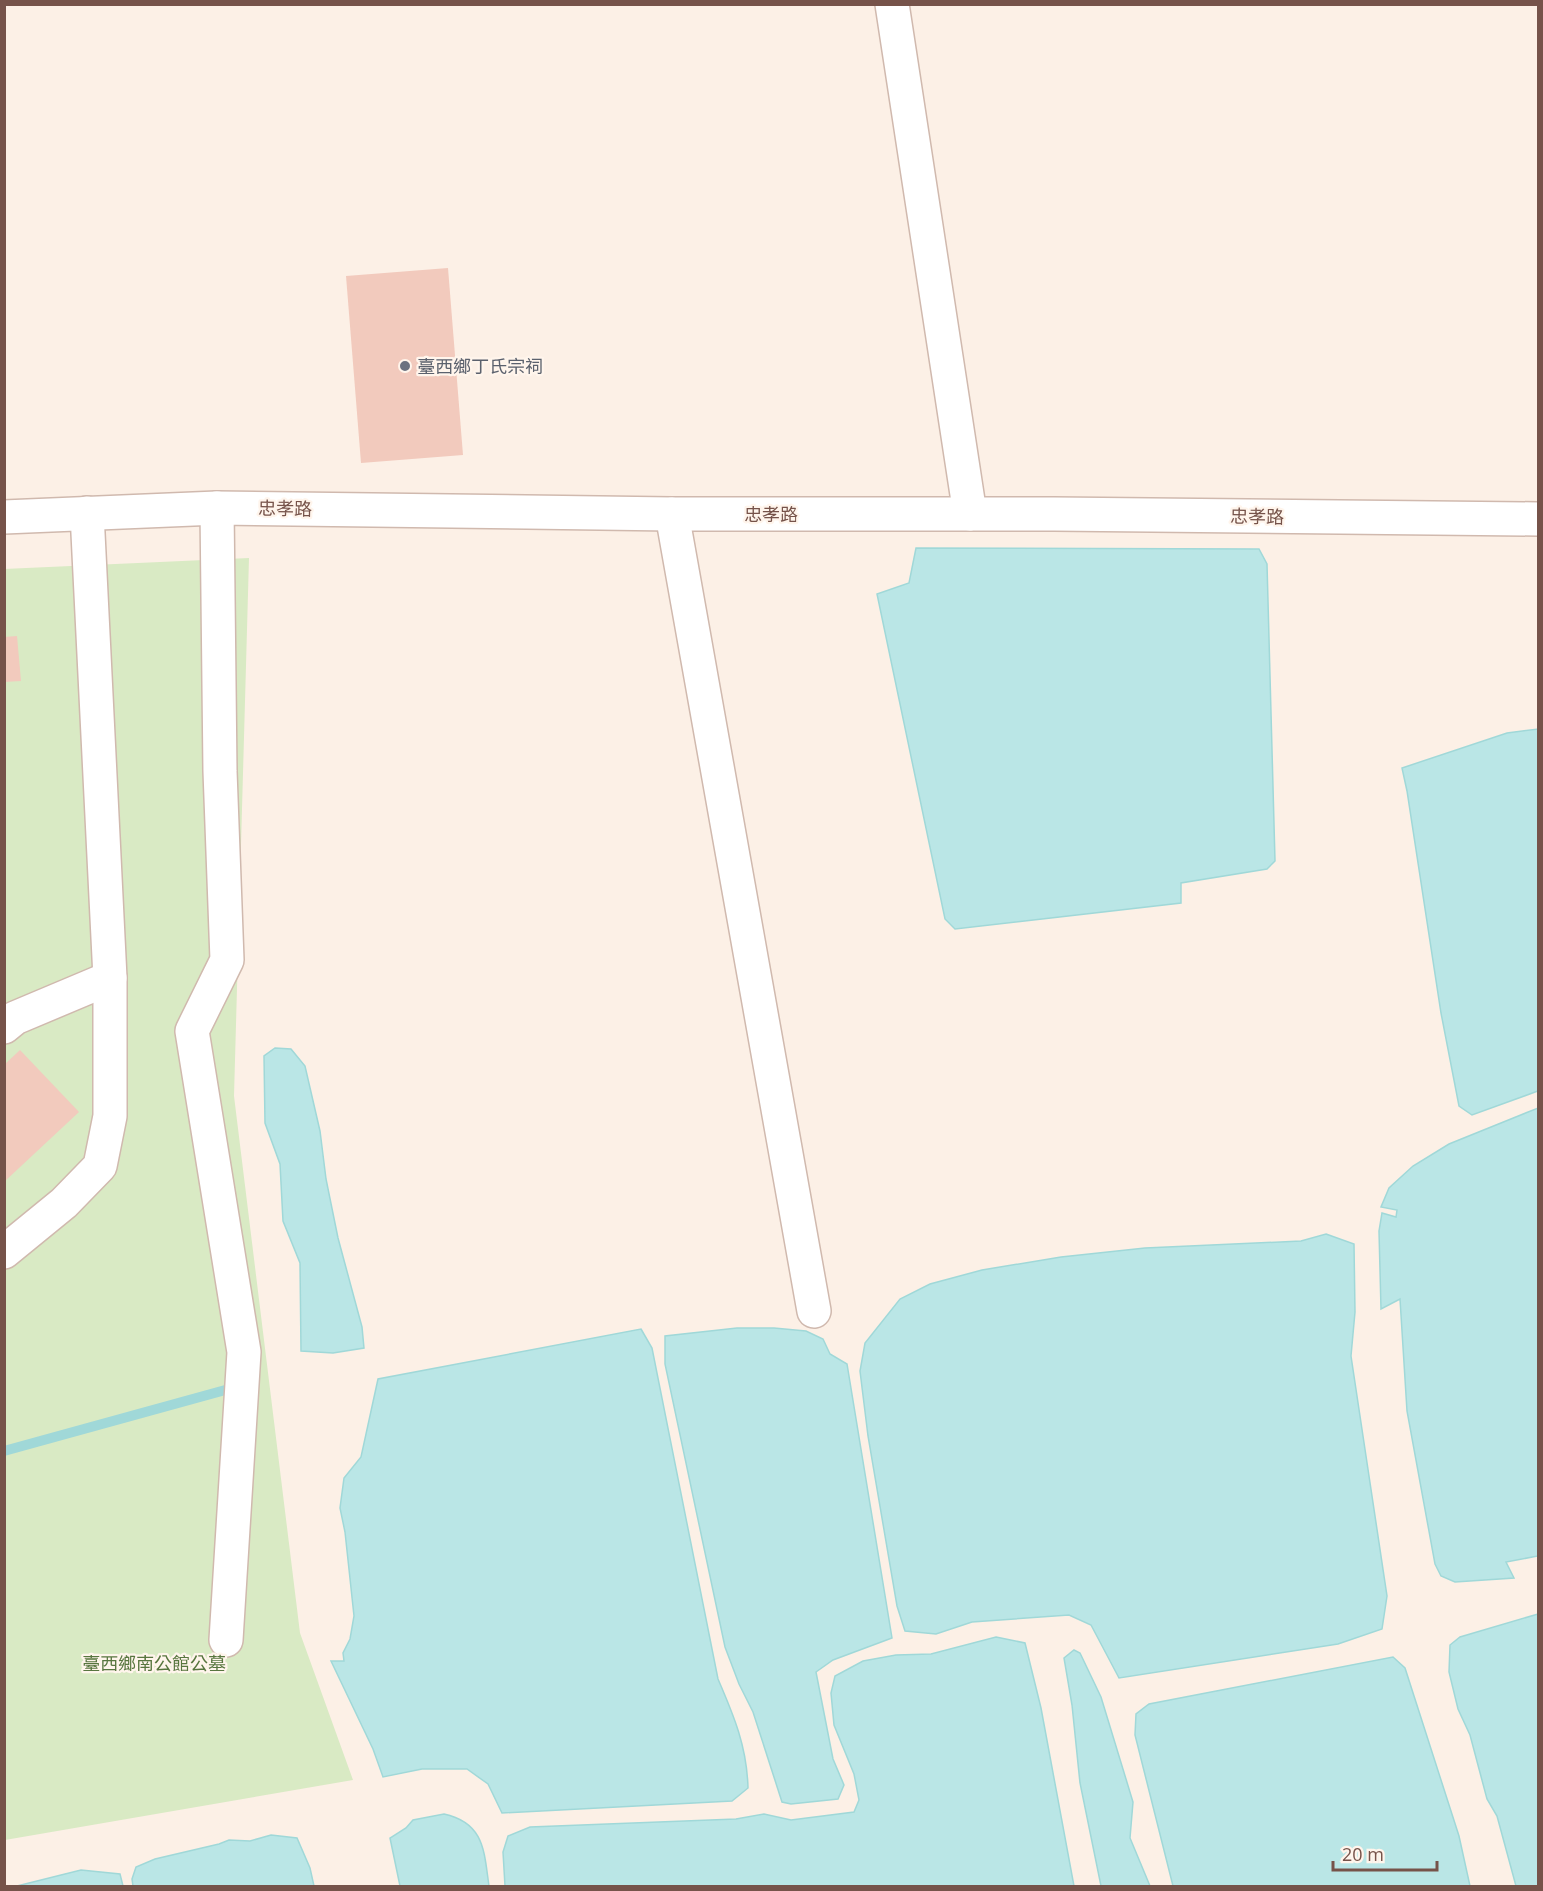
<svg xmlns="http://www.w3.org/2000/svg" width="1543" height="1891" font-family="'Open Sans','Noto Sans TC',sans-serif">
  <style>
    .green { fill: #d9eac4 }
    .water { fill: #bae6e6; stroke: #a0d8d8; stroke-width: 1.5 }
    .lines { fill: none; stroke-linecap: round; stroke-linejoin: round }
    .stream { stroke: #a0d8d8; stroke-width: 10 }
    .building { fill: #f2cabd }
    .minor-casing { stroke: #d0b9ae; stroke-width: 36 }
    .minor { stroke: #fff; stroke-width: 33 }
    .worship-dot { fill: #6b7280; stroke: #fff5ec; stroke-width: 2 }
    .labels { text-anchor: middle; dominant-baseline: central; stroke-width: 4.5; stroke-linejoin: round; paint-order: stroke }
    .worship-label { font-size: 18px; fill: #5b616d; stroke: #fff5ec; text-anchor: start }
    .street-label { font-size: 18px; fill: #76534a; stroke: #fff5ec }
    .park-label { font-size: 18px; fill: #58763f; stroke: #fff5ec }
  </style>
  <rect width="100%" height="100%" fill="#fcf0e6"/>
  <!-- green -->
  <polygon class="green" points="249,558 234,1096 300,1633 353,1780 5,1840 4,569"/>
  <!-- water -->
  <g class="water">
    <polygon points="916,548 1259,549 1267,564 1275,861 1267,869 1181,883 1181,903 955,929 945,919 877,594 909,583"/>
    <polygon points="1538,729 1538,1091 1472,1115 1459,1106 1441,1013 1407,791 1402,768 1507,733"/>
    <polygon points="275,1048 291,1049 305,1066 320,1131 326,1179 338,1238 362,1327 364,1348 333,1353 301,1351 300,1263 283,1221 280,1164 265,1123 264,1056"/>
    <polygon points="1538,1108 1538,1556 1506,1562 1514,1578 1455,1582 1441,1576 1435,1564 1407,1411 1400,1299 1381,1309 1379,1231 1382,1213 1396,1217 1397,1210 1381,1207 1389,1188 1413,1166 1449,1144"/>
    <polygon points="1326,1234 1354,1244 1355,1312 1351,1356 1387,1596 1382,1629 1338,1644 1119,1678 1091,1625 1069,1615 972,1622 936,1634 905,1631 897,1606 868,1436 860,1371 865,1343 900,1299 930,1284 982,1270 1061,1257 1145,1248 1301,1241"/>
    <polygon points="737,1328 774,1328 806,1331 823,1339 830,1354 847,1364 892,1638 833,1660 816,1672 833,1759 844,1785 838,1799 791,1804 782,1802 753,1712 739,1684 725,1647 665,1364 665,1336"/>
    <path d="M641,1329L652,1348L718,1679C734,1716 747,1747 748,1788L732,1801L502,1813L488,1784L467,1769H422L383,1777L373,1749L331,1661H344L343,1653L350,1639L354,1616L345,1532L340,1508L344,1478L361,1457L378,1379Z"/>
    <polygon points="1538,1614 1538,1886 1516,1886 1497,1816 1487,1799 1470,1735 1458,1709 1449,1672 1450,1645 1460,1637"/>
    <polygon points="996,1637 1025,1643 1041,1708 1074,1886 505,1886 503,1852 508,1836 530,1827 736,1819 764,1814 791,1820 854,1812 859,1800 854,1774 834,1725 831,1693 835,1676 863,1661 896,1655 931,1654"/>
    <polygon points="1074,1650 1080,1653 1101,1697 1133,1802 1130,1838 1150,1886 1101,1886 1080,1783 1072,1705 1064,1658"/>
    <polygon points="1393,1657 1405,1668 1459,1836 1470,1886 1173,1886 1135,1735 1136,1714 1149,1704"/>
    <path d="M444,1814C485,1823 484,1852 489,1886H400L390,1838L406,1828L413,1820Z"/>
    <polygon points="271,1835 297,1838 310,1868 314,1886 133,1886 132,1879 136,1867 155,1859 219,1844 229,1840 250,1841"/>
    <polygon points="81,1870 120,1874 123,1886 17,1886"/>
  </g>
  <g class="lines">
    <!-- stream -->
    <polyline class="stream" points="4,1451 229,1389"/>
  </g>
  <!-- building -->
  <g class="building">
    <polygon points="448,268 463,455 361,463 346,276"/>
    <polygon points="17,636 21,681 4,682 4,637"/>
    <polygon points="20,1050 79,1112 4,1182 4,1065"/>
  </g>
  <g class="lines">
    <!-- minor casing -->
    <g class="minor-casing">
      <g id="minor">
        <polyline points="892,4 970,514"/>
        <polyline points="217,508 220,771 227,960 192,1031 244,1352 226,1640"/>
        <polyline points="672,514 814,1311"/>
        <polyline points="4,517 217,508 672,514 1054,514 1538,519"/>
        <polyline points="4,1027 15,1018 110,978"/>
        <polyline points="4,1252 64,1203 100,1166 110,1116 110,978 87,513"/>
      </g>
    </g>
    <!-- minor -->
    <use href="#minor" class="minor"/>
  </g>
  <!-- markers -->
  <circle class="worship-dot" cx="405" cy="366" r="6"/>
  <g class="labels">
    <!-- worship labels -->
    <g class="worship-label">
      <text x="417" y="366">臺西鄉丁氏宗祠</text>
    </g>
    <!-- street labels -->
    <g class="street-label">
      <text transform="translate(285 508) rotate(1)">忠孝路</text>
      <text x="771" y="514">忠孝路</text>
      <text transform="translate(1257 516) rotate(1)">忠孝路</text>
    </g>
    <!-- park labels -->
    <g class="park-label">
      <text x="154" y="1663">臺西鄉南公館公墓</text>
    </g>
  </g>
  <!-- border -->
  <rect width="1543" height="1891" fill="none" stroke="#76534a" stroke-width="12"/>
  <!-- scale -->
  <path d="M1333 1861v9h104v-9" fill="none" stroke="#76534a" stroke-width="3"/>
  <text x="1342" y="1861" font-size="18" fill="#76534a" stroke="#fff5ec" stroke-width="4.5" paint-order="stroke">20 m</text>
</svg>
